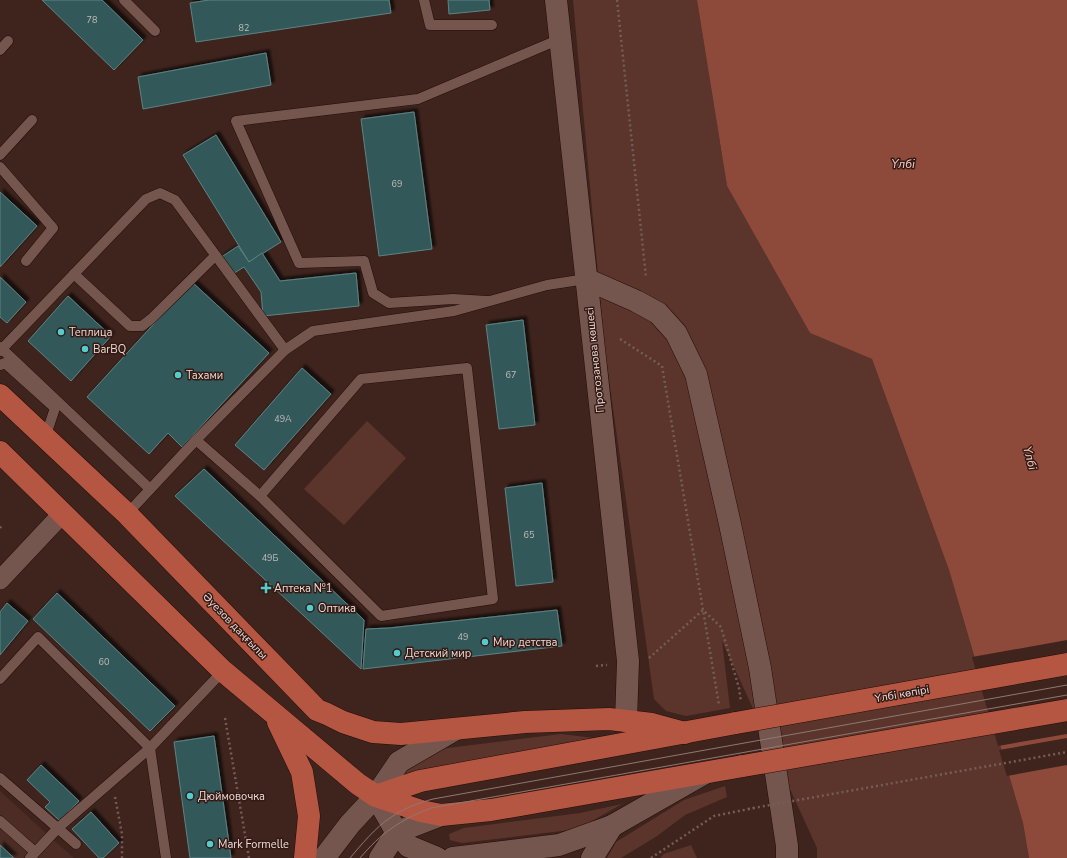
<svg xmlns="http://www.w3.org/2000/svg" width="1067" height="858" font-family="'Nunito Sans',sans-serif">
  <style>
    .built { fill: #4c2c24 }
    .green { fill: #5b352c }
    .water { fill: #8d4a3b }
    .pier { fill: #3e241d }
    .building { fill: #33595a; stroke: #5d8384; filter: url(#shadow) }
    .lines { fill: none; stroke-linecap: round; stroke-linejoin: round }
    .lane-casing { stroke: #240c07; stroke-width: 11 }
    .street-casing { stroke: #240c07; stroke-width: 20 }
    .secondary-casing { stroke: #240c07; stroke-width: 23 }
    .primary-casing { stroke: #240c07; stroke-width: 23 }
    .path { stroke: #755d57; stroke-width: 2.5; stroke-dasharray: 2 3; stroke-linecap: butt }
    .lane { stroke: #75564f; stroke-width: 10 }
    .street { stroke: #75564f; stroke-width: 19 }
    .secondary { stroke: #75564f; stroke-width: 22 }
    .primary { stroke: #b55642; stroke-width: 22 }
    .tram { stroke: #8f7872; stroke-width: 1 }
    .primary-bridge-casing { stroke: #240c07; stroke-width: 23; stroke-linecap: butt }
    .path-bridge { stroke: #755d57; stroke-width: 2.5; stroke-dasharray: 2 3; stroke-linecap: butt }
    .primary-bridge { stroke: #b55642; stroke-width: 22 }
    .poi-dot { fill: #52cdcf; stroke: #341a14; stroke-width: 1.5 }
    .labels { text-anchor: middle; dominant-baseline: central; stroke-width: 3; stroke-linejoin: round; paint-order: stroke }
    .number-label { font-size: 9px; fill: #c0bbb8 }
    .poi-label { font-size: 11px; fill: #efdcd8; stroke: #341a14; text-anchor: start }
    .street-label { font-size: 11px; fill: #efdcd8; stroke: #341a14 }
    .water-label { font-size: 12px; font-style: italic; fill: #f7cdc3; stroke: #341a14 }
  </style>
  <defs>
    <filter id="shadow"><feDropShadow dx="3.5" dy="-3.5" stdDeviation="1" flood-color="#0009"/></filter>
  </defs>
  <rect width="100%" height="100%" fill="#3e241d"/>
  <!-- built -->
  <polygon class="built" points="0,791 49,836 74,858 0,858"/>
  <!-- green -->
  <g class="green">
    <polygon points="573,0 697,0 727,186 810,333 872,359 949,570 1023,823 1029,858 817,858 817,848 722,641 730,708 686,716 666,711 654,699 605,351"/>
    <polygon points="367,421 406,458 344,525 304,489"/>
    <polygon points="561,734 602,739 407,782 401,775 408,764 440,749"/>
    <polygon points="725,786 727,797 685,815 657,836 621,858 607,858 616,842 684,800"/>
    <polygon points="622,804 578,829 462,843 450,840 449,834 464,828 580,813"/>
    <polygon points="691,845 697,858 660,858 664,854"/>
  </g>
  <!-- water -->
  <polygon class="water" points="697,0 1067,0 1067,858 1029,858 1023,823 949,570 872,359 810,333 727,186"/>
  <!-- pier -->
  <g class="pier">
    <polygon points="1067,640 1067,734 998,746 972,657"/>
    <polygon points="1067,738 1067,765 1007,776 999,750"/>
  </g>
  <!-- building -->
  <g class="building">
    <polygon points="42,0 102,0 143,40 114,70"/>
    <polygon points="209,0 389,0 391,13 196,42 190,3"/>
    <polygon points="448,0 489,0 490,10 449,14"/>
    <polygon points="266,53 271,85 143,109 138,77"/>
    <polygon points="414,112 432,249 379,256 361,119"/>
    <polygon points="216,135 281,242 249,262 183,155"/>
    <polygon points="0,192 37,226 0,267"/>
    <polygon points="238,246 249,262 262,253 280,281 356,273 359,306 263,316 261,292 244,267 231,275 220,258"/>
    <polygon points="0,277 26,302 7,323 0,317"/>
    <polygon points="192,282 269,353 182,447 168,433 149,454 87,397"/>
    <polygon points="68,296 111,336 71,381 28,341"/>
    <polygon points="523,320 535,425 499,429 486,325"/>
    <polygon points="302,368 331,394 264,470 235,445"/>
    <polygon points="204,469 364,620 361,669 175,496"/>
    <polygon points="542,483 553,582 516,586 505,488"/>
    <polygon points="57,593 175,706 150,731 33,619"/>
    <polygon points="7,603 28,621 0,655 0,612"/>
    <polygon points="557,610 562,646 363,669 366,629 389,628"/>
    <polygon points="214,736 231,858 190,858 174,742"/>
    <polygon points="41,765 79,801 60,821 45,807 50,802 27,780"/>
    <polygon points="91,812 119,843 103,858 99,858 72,829"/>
    <polygon points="0,845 14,858 0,858"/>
  </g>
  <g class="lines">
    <!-- lane casing -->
    <g class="lane-casing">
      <g id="lane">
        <polyline points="124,0 155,31"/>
        <polyline points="424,0 430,25 492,25"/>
        <polyline points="0,50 8,41"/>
        <polyline points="0,155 32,120"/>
        <polyline points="0,167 53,228 26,261"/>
        <polyline points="74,274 130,326 142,326 151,319 215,256"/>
        <polyline points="487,301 453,299 389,303 373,293 364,261 299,263 236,121 418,99 560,39"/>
        <polyline points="0,347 150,489"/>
        <polyline points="0,351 146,199 160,193 175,200 285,350"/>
        <polyline points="0,365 5,363 55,408 45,438"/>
        <polygon points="467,368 493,599 381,616 260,496 361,379"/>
        <polyline points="196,440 260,496"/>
        <polyline points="127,514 196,440 285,350 313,331 454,311 547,285 586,279"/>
        <polyline points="0,679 38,637 150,748 166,858"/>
        <polyline points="0,778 76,844"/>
        <polyline points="0,821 35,852"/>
        <polyline points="30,858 58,828 150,748 223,671"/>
      </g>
    </g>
    <!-- street casing -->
    <g class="street-casing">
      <polyline id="street" points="0,580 63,513"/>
    </g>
    <!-- secondary casing -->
    <g class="secondary-casing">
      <g id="secondary">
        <polyline points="556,0 628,661 626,721"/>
        <polyline points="586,279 636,301 658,313 676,333 696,374 730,524 760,668 787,846 787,858"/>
        <polyline points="376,796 393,826 408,846 437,858"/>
        <polyline points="324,858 350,824 376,796 399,762 456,729"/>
        <polyline points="380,858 397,832 441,815"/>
        <polyline points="453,858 559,845 612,826 705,773"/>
        <polyline points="592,858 612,826"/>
      </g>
    </g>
    <!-- primary casing -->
    <g class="primary-casing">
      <g id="primary">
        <polyline points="0,395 127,514 288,680 317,710 327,714 343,722 373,732 401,734 525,722 609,719 652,724 685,733"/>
        <polyline points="0,452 223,671 358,784 376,796 421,811 441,815 491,810 743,766"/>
        <polyline points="278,722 302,772 309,816 305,858"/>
        <polyline points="376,796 420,781 736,723"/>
      </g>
    </g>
    <!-- path -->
    <g class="path">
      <polyline points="617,0 646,277"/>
      <polyline points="620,339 662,366 719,705"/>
      <polyline points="0,528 3,524"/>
      <polyline points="649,658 703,610 721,627 739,688 741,702"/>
      <polyline points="596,666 607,665"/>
      <polyline points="225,718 249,858"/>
      <polyline points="115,797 122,834 122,858"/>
      <polyline points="651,858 714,816 754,808"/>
    </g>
    <!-- lane -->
    <use href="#lane" class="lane"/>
    <!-- street -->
    <use href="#street" class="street"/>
    <!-- secondary -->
    <use href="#secondary" class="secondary"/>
    <!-- primary -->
    <use href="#primary" class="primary"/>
    <!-- tram -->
    <g class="tram">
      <path d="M350,858C360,846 377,826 390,818C402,809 418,803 433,799L1067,685"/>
      <path d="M360,858C381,833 400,820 431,808L1067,695"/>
    </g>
    <!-- primary-bridge casing -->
    <g class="primary-bridge-casing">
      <g id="primary-bridge">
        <polyline points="736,723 1067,664"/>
        <polyline points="743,766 1067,710"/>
      </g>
    </g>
    <!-- path-bridge -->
    <polyline class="path-bridge" points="748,809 1067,752"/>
    <!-- primary-bridge -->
    <use href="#primary-bridge" class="primary-bridge"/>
  </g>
  <!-- markers -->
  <g class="poi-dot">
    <circle cx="61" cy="332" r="4"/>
    <circle cx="85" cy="349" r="4"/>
    <circle cx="178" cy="375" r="4"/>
    <path d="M264 582h4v4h4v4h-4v4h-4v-4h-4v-4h4z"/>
    <circle cx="310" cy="608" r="4"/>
    <circle cx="485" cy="642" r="4"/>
    <circle cx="397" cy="653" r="4"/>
    <circle cx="190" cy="796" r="4"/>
    <circle cx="210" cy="844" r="4"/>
  </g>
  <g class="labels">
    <!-- number labels -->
    <g class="number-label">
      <text x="92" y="20">78</text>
      <text x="244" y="28">82</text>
      <text x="397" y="184">69</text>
      <text x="511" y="375">67</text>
      <text x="283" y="419">49А</text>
      <text x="529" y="535">65</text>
      <text x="270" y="558">49Б</text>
      <text x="463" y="637">49</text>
      <text x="104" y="662">60</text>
    </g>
    <!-- poi labels -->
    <g class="poi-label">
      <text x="69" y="332">Теплица</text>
      <text x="93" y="349">BarBQ</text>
      <text x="186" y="375">Тахами</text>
      <text x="274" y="588">Аптека №1</text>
      <text x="318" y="608">Оптика</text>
      <text x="493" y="642">Мир детства</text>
      <text x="405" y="653">Детский мир</text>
      <text x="198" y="796">Дюймовочка</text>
      <text x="218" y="844">Mark Formelle</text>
    </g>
    <!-- street labels -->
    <g class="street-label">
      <text transform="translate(595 360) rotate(-96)">Протозанова көшесі</text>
      <text transform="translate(235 626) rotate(46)">Әуезов даңғылы</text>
      <text transform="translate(902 694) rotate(-10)">Үлбі көпірі</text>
    </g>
    <!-- water labels -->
    <g class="water-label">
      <text x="903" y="164">Үлбі</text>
      <text transform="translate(1030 458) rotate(75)">Үлбі</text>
    </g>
  </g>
</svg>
